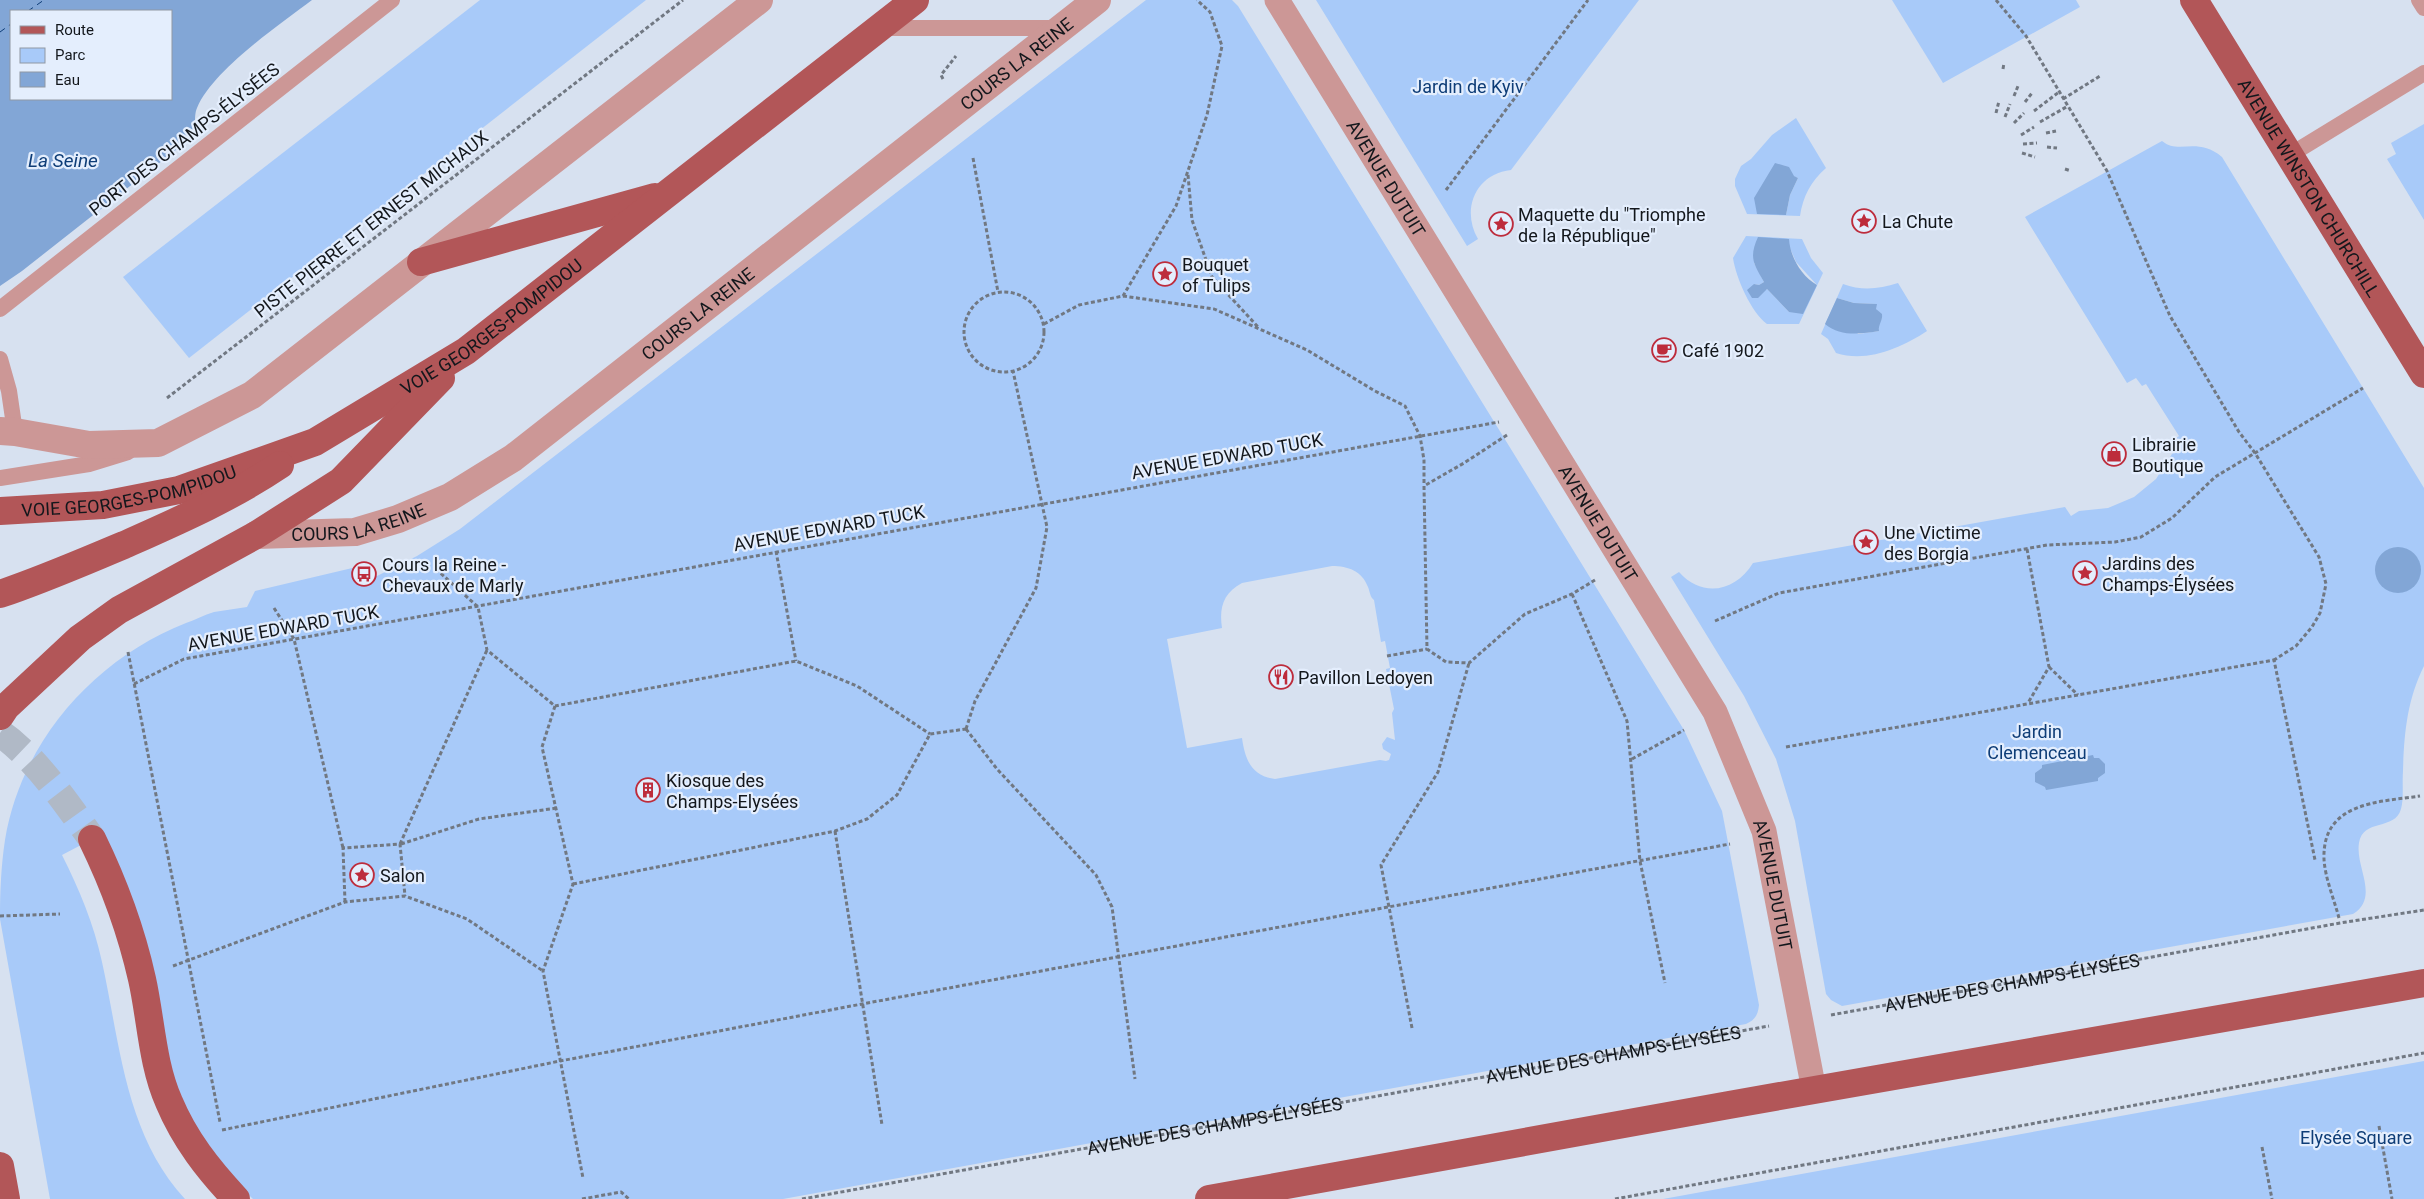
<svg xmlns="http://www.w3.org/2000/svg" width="2424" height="1199" font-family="Roboto,sans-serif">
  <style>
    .green { fill: #a8caf9; fill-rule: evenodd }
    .water { fill: #82a6d6; fill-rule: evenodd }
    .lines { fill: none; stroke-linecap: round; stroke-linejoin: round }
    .ferry { stroke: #0e3d77; stroke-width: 1; stroke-dasharray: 6 5; stroke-linecap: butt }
    .primary-tunnel { stroke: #b0b9c6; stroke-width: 28; stroke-dasharray: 28 14; stroke-linecap: butt }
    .path { stroke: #717882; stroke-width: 3; stroke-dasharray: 4 2.5; stroke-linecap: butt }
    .service { stroke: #cc9796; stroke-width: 16 }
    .pedestrian { stroke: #cc9796; stroke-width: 25 }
    .minor { stroke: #cc9796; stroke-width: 28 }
    .tertiary { stroke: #cc9796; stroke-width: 28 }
    .primary { stroke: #b25658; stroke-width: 28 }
    .labels { text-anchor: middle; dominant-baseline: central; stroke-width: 4.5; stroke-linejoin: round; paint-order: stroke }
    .street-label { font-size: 18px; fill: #13171c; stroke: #e4eefd }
    .park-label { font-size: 18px; fill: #0e3d77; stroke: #e4eefd }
    .poi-label { font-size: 18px; fill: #13171c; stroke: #e4eefd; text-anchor: start }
    .water-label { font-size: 19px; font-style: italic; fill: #0e3d77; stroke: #e4eefd }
  </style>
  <rect width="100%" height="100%" fill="#d7e1f0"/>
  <!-- green -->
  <g class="green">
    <polygon points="480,0 646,0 189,358 123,277"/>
    <path d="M1146,0H1232L1238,6L1684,730L1722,811L1759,1005C1758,1015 1755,1020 1746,1024L1674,1037L783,1199H253C216,1164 183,1119 171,1069C163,1037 161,1004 154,972C144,923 123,879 102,834L62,855C79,889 94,924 102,962C120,1043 125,1134 185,1199H50L0,919C0,893 1,866 5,840C21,742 94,659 186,623C195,620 204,615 214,612C225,610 236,609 247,607L255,591L365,565L377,576L417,556L460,529ZM1332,566C1348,566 1362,571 1368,587C1370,592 1370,597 1374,600L1381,642L1385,641L1390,668L1386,669L1394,709L1392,713L1395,740L1387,737L1382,744L1383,749L1391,754L1389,760L1386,761L1380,760L1275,779C1251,776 1245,759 1242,738L1187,748L1167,639L1222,628C1219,608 1223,593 1242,583Z"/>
    <path d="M1316,0H1639L1511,170C1475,174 1461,210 1478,239L1467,246Z"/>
    <polygon points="1892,0 2076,0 2080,7 1943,83"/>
    <path d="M1796,118L1826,168C1811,181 1803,196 1800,216L1747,214L1735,186V179L1741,166L1751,159L1772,135ZM1776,165L1785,166L1793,176L1798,178L1790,195L1786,215Z"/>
    <polygon points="2424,124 2424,220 2387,159 2396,154 2391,143"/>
    <path d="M2162,141C2179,155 2197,136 2222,157L2424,488V666C2407,700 2404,734 2403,771C2402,783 2404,798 2401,809C2395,831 2363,818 2359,843C2355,867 2380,897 2353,914L1842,1006L1831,1000L1826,994L1795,821L1776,759L1744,696L1671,577L1679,572C1703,599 1736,591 1753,563L2065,507L2071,516L2079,511L2108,508L2134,497L2156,479L2172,454L2180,448L2175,439L2179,436L2146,384L2142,386L2136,378L2127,383L2025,217Z"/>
    <path d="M1746,236L1802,239L1811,258L1823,273L1799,324H1767C1751,312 1736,278 1733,258ZM1790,248L1796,262L1817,285L1789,312L1767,289L1763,291L1754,284L1759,285L1764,282L1754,263Z"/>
    <path d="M1898,283L1927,331C1901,348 1867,363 1836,353L1828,339L1821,334L1843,284C1862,291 1879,289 1898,283ZM1837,298L1854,303L1876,304V309L1882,318L1878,325L1879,331L1858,334Z"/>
    <polygon points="2424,1061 2424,1199 1663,1199 2369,1071"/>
  </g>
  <!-- water -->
  <g class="water">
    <path d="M0,0H312C279,25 213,70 197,108C195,112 195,119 195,123L200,131L22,271L0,286ZM11,11H171V99H11Z"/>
    <polygon points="1775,163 1789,167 1794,176 1798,178 1790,195 1786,215 1757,214 1754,198"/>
    <path d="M1758,237L1789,239C1790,256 1801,276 1817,285L1803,314L1789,312L1767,289L1758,298H1752L1747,290L1754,284L1759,285L1764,282C1753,263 1749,257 1758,237Z"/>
    <path d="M1837,298L1854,303L1877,304L1876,309L1882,314C1883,321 1878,324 1879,331C1861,334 1840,337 1825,324Z"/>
    <circle cx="2398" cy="570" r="23"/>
    <polygon points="2093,755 2094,758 2099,758 2105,764 2105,773 2098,778 2098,781 2046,790 2045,787 2035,782 2035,773 2042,768 2042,765"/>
  </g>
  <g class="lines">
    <!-- ferry -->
    <g class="ferry">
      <polyline points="28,11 44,0"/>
      <polyline points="0,32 11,24"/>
    </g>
    <!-- primary-tunnel -->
    <path class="primary-tunnel" d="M0,733C36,758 67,804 92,839"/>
    <!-- path -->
    <g class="path">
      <polyline points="1996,0 2026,36 2107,171 2170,316 2239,432 2255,453 2319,557 2326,584 2320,613 2312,627 2296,646 2274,660"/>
      <polyline points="2003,69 2004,63"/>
      <polyline points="943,79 941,75 956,56"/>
      <polyline points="2014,96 2018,86"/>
      <polyline points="2063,99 2100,76"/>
      <polyline points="2025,102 2032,93"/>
      <polyline points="2034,111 2059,92"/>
      <polyline points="1996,113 1999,101"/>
      <polyline points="2005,117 2010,104"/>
      <polyline points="2040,122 2068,106"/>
      <polyline points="2014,123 2024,113"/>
      <polyline points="2046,133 2056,131"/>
      <polyline points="2021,135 2034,127"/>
      <polyline points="2023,144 2037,143"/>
      <polyline points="2047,147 2057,148"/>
      <polyline points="2022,153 2035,157"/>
      <polyline points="973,158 998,292"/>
      <polyline points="2065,169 2071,171"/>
      <polyline points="1188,175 1192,220 1212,277 1258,327"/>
      <polyline points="1446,190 1588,0"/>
      <circle cx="1004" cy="332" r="40"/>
      <polyline points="1123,296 1214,309 1307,350 1375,391 1405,406 1420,436 1424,460 1424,485"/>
      <polyline points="1044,324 1079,305 1123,296 1176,206 1207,115 1222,46 1210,12 1197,0"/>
      <polyline points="167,398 683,0"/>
      <polyline points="1507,435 1464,463 1424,486 1427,649 1446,662 1469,663 1525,614 1572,594 1595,580"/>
      <polyline points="2027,549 2049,667 2028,703"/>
      <polyline points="776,551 796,661"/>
      <polyline points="436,569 478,607 487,650 555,706 796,661 857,686 930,734"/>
      <polyline points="1572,594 1627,721 1640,861 1665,983"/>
      <polyline points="274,608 294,639 343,848"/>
      <polyline points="1715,621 1779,593 2047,545 2115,542 2141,537 2172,518 2215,477 2363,388"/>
      <polyline points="128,652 220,1122"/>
      <polyline points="1387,656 1427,649"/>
      <polyline points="2049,667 2078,695"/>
      <polyline points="134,684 184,659 1499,422"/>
      <polyline points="555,706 542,747 573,884 543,971 583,1178"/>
      <polyline points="966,729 997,769 1096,875 1112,907 1135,1079"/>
      <polyline points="966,729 975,701 1036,588 1047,527 1013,371"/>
      <polyline points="1786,747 2274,660 2315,860"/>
      <polyline points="1632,759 1684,730"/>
      <polyline points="835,831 882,1125"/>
      <polyline points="400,844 487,650"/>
      <polyline points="401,844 479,819 557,808"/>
      <polyline points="573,884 835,831 867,819 897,795 930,734 966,729"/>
      <polyline points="345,902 343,848 400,844 405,896"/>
      <polyline points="0,916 60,914"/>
      <path d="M2339,918C2334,899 2325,878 2324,859C2322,802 2379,802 2420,796"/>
      <polyline points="173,966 345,902 405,896 467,919 543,971"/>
      <path id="s1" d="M1831,1015L2340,923L2424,910"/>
      <polyline points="1412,1028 1381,865 1438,772 1469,663"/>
      <polyline points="2379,1126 2392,1199"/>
      <polyline points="222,1130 560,1061 862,1004 1730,844"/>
      <polyline points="2262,1147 2272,1199"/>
      <polyline points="582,1199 621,1192 629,1199"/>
      <path id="s2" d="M802,1199L1769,1026"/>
      <polyline points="1615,1199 2424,1053"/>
    </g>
    <!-- service -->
    <g class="service">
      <polyline points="2419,0 2424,8"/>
      <polyline points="880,28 1060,28"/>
      <polyline points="2290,155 2424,73"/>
      <polyline points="0,309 392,0"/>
      <polyline points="0,359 9,391 15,432"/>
      <polyline points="0,478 89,464 128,452"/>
    </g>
    <!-- pedestrian -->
    <path class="pedestrian" id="s3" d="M1277,0L1715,712L1764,831L1814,1090"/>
    <!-- minor -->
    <path class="minor" id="s4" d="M256,535L355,532L398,519L450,497L513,458L1097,0"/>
    <!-- tertiary -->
    <polyline class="tertiary" points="0,431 15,432 89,445 158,443 252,395 759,0"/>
    <!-- primary -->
    <g class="primary">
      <path id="s5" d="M2194,0L2424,374"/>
      <polyline points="421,262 655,197"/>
      <path id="s6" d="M0,511L103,505L179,490L315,442L466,351L915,0"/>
      <path d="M0,594C42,580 83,562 124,545C178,521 231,498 280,465"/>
      <polyline points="0,716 6,707 80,638 119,610 256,535 341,481 441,378"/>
      <path d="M92,839C114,884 131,930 142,979C151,1019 152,1064 169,1102C185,1140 208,1169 236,1199"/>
      <polyline points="0,1166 6,1199"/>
      <polyline points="1209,1199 1729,1105 2424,983"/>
    </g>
  </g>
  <!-- icons -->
  <defs>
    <g id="sight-ring" transform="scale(1.25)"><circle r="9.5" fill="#e4eefd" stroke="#bd2c3c" stroke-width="1.5"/><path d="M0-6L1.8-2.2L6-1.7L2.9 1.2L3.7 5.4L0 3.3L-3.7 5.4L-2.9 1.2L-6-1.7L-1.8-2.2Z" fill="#bd2c3c"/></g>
    <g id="cafe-ring" transform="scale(1.25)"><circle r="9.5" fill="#e4eefd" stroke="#bd2c3c" stroke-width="1.5"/><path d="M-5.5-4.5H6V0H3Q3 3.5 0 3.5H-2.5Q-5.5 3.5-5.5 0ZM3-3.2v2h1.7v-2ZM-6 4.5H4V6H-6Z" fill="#bd2c3c"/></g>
    <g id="shop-ring" transform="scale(1.25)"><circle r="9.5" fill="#e4eefd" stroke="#bd2c3c" stroke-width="1.5"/><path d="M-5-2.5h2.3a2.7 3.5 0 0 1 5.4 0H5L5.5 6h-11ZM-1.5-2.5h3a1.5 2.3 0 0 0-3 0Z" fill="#bd2c3c"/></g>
    <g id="bus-ring" transform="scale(1.25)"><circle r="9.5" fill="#e4eefd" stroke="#bd2c3c" stroke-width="1.5"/><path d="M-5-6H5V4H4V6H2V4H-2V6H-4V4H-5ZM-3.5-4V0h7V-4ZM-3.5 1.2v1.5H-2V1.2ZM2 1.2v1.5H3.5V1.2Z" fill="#bd2c3c"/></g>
    <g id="restaurant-ring" transform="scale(1.25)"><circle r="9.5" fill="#e4eefd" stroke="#bd2c3c" stroke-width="1.5"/><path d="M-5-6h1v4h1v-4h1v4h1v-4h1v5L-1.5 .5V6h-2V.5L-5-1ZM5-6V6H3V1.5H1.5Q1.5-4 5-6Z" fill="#bd2c3c"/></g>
    <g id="building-ring" transform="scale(1.25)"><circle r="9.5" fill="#e4eefd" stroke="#bd2c3c" stroke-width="1.5"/><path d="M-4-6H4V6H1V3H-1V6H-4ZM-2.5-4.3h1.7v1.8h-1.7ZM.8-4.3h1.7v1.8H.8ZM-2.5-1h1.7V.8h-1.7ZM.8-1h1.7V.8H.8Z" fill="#bd2c3c"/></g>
  </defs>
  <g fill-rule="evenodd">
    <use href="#sight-ring" x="1864" y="221"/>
    <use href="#sight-ring" x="1501" y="224"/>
    <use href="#sight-ring" x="1165" y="274"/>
    <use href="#cafe-ring" x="1664" y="350"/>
    <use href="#shop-ring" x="2114" y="454"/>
    <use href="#sight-ring" x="1866" y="542"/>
    <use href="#sight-ring" x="2085" y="573"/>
    <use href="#bus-ring" x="364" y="574"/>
    <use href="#restaurant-ring" x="1281" y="677"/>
    <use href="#building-ring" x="648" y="790"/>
    <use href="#sight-ring" x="362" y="875"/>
  </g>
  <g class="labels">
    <!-- street labels -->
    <g class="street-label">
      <text stroke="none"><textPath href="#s4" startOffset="914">COURS LA REINE</textPath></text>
      <text transform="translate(184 139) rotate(-38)">PORT DES CHAMPS-ÉLYSÉES</text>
      <text stroke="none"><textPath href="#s3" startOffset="209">AVENUE DUTUIT</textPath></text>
      <text stroke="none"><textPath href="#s5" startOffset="220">AVENUE WINSTON CHURCHILL</textPath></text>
      <text transform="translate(371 224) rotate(-38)">PISTE PIERRE ET ERNEST MICHAUX</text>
      <text stroke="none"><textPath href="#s4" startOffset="509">COURS LA REINE</textPath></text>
      <text stroke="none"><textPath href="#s6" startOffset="536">VOIE GEORGES-POMPIDOU</textPath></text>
      <text transform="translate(1227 456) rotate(-10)">AVENUE EDWARD TUCK</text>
      <text stroke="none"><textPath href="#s6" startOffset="131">VOIE GEORGES-POMPIDOU</textPath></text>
      <text stroke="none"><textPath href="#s4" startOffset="104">COURS LA REINE</textPath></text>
      <text stroke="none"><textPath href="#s3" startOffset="614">AVENUE DUTUIT</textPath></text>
      <text transform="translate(829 528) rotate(-10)">AVENUE EDWARD TUCK</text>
      <text transform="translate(283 628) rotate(-10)">AVENUE EDWARD TUCK</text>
      <text stroke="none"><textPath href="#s3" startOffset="1019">AVENUE DUTUIT</textPath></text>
      <text stroke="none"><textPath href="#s1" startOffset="184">AVENUE DES CHAMPS-ÉLYSÉES</textPath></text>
      <text stroke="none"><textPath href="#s2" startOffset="824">AVENUE DES CHAMPS-ÉLYSÉES</textPath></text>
      <text stroke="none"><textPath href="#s2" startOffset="419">AVENUE DES CHAMPS-ÉLYSÉES</textPath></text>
    </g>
    <!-- park labels -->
    <g class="park-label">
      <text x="1468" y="86">Jardin de Kyiv</text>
      <text x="2037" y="731">Jardin<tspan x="2037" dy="21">Clemenceau</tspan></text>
      <text x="2356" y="1137">Elysée Square</text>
    </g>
    <!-- poi labels -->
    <g class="poi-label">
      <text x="1518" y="214">Maquette du "Triomphe<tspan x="1518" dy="21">de la République"</tspan></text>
      <text x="1882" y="221">La Chute</text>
      <text x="1182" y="264">Bouquet<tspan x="1182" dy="21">of Tulips</tspan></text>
      <text x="1682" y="350">Café 1902</text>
      <text x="2132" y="444">Librairie<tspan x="2132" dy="21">Boutique</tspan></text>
      <text x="1884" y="532">Une Victime<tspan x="1884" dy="21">des Borgia</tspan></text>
      <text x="2102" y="563">Jardins des<tspan x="2102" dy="21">Champs-Élysées</tspan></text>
      <text x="382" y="564">Cours la Reine -<tspan x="382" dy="21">Chevaux de Marly</tspan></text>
      <text x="1298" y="677">Pavillon Ledoyen</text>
      <text x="666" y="780">Kiosque des<tspan x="666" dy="21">Champs-Elysées</tspan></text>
      <text x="380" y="875">Salon</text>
    </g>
    <!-- water labels -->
    <g class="water-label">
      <text x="63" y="160">La Seine</text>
    </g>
  </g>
  <!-- legend -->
  <rect x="10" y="10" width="162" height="90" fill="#e4eefd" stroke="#9098a3"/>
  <rect x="20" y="26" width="25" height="8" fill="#b25658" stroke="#9098a3"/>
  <text x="55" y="35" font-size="15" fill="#13171c">Route</text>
  <rect x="20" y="48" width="25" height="15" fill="#a8caf9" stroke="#9098a3"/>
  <text x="55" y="60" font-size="15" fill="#13171c">Parc</text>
  <rect x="20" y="72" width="25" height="15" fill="#82a6d6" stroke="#9098a3"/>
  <text x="55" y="85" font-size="15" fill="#13171c">Eau</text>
</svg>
